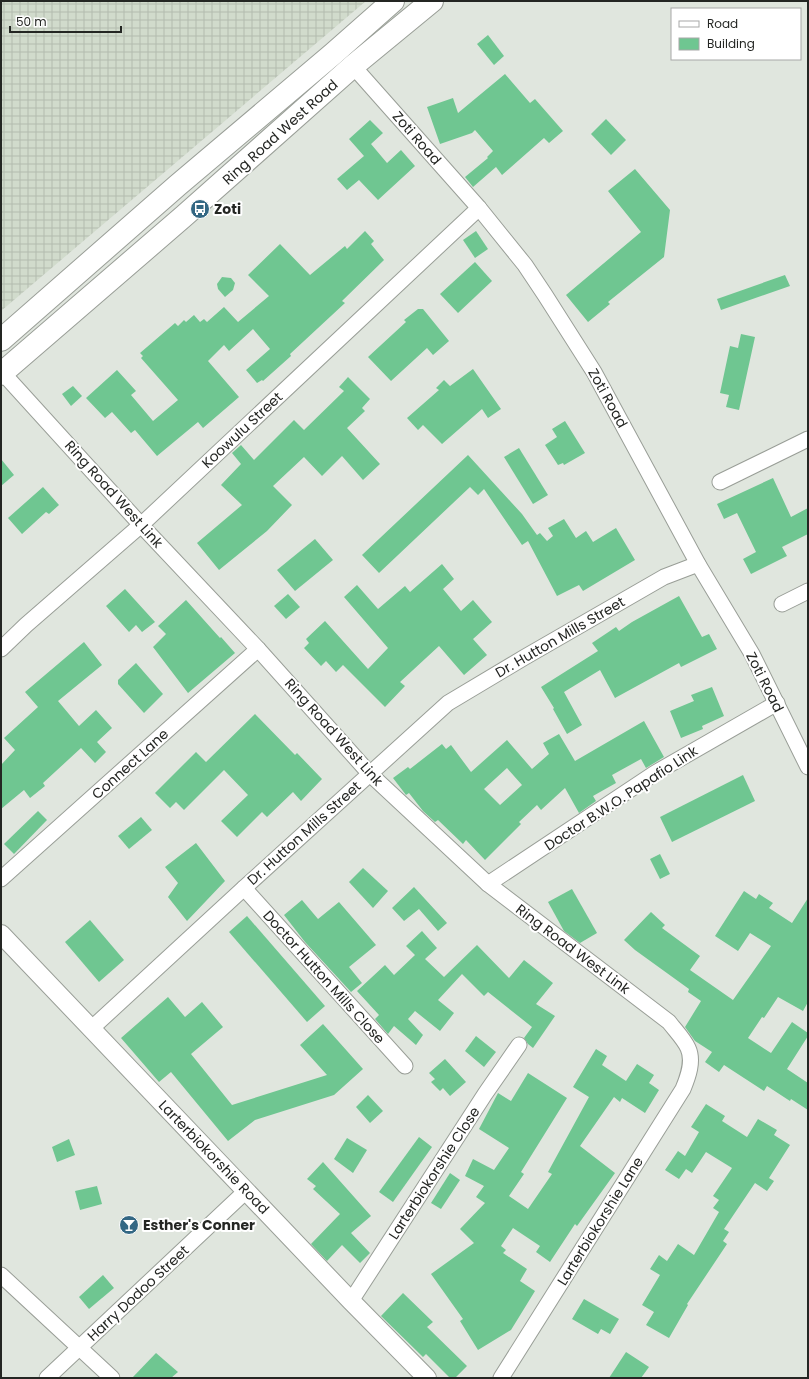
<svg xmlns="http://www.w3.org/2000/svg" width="809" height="1379" font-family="Poppins,sans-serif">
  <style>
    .industrial { fill: url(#industrial-grid) }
    .building { fill: #6fc691; fill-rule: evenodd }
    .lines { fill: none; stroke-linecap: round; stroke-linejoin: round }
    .minor-casing { stroke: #999e97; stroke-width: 17 }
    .tertiary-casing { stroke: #999e97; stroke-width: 20 }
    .primary-casing { stroke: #999e97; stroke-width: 24 }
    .minor { stroke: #fff; stroke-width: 15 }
    .tertiary { stroke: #fff; stroke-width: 18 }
    .primary { stroke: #fff; stroke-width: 22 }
    .labels { text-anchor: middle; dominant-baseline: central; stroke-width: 4; stroke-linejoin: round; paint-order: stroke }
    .street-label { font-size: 14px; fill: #242623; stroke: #fff }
    .poi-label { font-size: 14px; font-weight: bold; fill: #242623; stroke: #fff; text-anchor: start }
  </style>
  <defs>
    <pattern id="industrial-grid" width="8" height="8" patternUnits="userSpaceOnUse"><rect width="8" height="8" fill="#d1dbcc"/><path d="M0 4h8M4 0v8" fill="none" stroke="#b3bcaf"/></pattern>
  </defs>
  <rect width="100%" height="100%" fill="#e0e6de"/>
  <!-- industrial -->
  <polygon class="industrial" points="1,1 366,1 1,311"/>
  <!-- building -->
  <g class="building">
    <polygon points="488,35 504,56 494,65 477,44"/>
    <polygon points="505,74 530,103 535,99 563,131 549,143 544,138 502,175 496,167 473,187 465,177 488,158 487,157 493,151 475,130 472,133 440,144 427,107 453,98 458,113"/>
    <polygon points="606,119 626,140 611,155 591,134"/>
    <polygon points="370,120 383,133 371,144 387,163 401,150 415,166 378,200 359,180 347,190 337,179 364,156 349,139"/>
    <polygon points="635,169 670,210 664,257 608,302 610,304 588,322 566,295 641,232 608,191"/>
    <polygon points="365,231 374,241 371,244 384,260 342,301 345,303 290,354 291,356 263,381 262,380 257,383 246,370 270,349 253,329 229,351 224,345 208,361 239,397 203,428 198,422 157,456 135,430 131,433 112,412 105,418 86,398 117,370 136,391 131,395 153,421 178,400 141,358 143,356 140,353 175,323 178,326 184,320 186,322 194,315 200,322 204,319 207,322 224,307 238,322 269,296 248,275 280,244 310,275 345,246 347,249"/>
    <polygon points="476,231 488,249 475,258 463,240"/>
    <polygon points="475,262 492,281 458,313 440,294"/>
    <polygon points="785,275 790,286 721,310 717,299"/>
    <polygon points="222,277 231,278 235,283 233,290 225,297 218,289 217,284"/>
    <polygon points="418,309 423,309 449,341 433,355 427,348 391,381 368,357 406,322 404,320"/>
    <polygon points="741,334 755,337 739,410 726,407 729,395 720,393 730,346 738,348"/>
    <polygon points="473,369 501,409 488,418 482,409 442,444 423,425 418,430 407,418 439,390 436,388 444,380 450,386"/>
    <polygon points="348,377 370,399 362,408 365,411 347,428 380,464 363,480 342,456 322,476 304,457 273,486 292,505 267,531 219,570 197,543 242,505 221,485 241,464 232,453 241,445 254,460 294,420 304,430 344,391 339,387"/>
    <polygon points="73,386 82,396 71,406 62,394"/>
    <polygon points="565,421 585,453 564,465 563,463 558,465 545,445 557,437 552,429"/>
    <polygon points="519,448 548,495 533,504 504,457"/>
    <polygon points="468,455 522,514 537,535 540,533 547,541 553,536 548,528 564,519 576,538 586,531 593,542 616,528 635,560 583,591 579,585 557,596 528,541 522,545 484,489 478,495 470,487 379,573 362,555"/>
    <polygon points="1,459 14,475 1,486"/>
    <polygon points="773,478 791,517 808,508 808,534 782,547 787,556 751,574 743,559 756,552 737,513 724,519 717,504"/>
    <polygon points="43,487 59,505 49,514 46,512 22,534 8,518"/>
    <polygon points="315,539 333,560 295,591 277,570"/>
    <polygon points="442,564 454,579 443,589 461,611 473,600 492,622 473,639 487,655 464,675 439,646 400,682 405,686 385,707 343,665 336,672 326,661 321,666 304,648 309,643 306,639 325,621 368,669 388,648 344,597 357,585 378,609 405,586 410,592"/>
    <polygon points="125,589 155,622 142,632 136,625 129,632 106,606"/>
    <polygon points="288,594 300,607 286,619 274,606"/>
    <polygon points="679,596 702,637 709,634 717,649 681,667 679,663 615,698 600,670 564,692 582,725 567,734 553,709 554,708 541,687 598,651 592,643 616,627 619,631 632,622"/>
    <polygon points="186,600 220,638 221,637 235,653 188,693 153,647 166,634 158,626"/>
    <polygon points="84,642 102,665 58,701 79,726 96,710 112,728 97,742 106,752 95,763 81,748 43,783 45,786 30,798 24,790 1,809 1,765 15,750 4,738 38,707 25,692"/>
    <polygon points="136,663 163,694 144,713 118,684 118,680"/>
    <polygon points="712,687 724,716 702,726 703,729 681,738 670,711 694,701 691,695"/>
    <polygon points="255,714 295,755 297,753 322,779 301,801 293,792 267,817 262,812 237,837 221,821 248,795 224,770 184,810 176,802 170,808 155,793 196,752 206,762"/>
    <path d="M644,721L664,757L646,768L641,759L612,775L616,783L593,796L596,801L579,813L565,788L541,810L537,805L519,822L521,824L485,860L466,840L463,844L438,820L435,822L423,811L409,793L406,795L393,778L408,767L410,769L442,744L446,749L451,745L471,772L507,740L532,769L549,754L543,743L559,734L575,761ZM507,768L522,785L500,805L484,789Z"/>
    <polygon points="743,775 755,801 672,842 660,817"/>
    <polygon points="38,811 47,820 14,854 4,844"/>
    <polygon points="141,817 152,830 129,849 118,836"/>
    <polygon points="196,843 225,881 187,921 168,897 178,883 165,867"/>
    <polygon points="660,854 670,874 660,879 650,859"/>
    <polygon points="363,868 388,891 373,908 349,882"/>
    <polygon points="414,887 447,923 438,931 419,909 404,921 392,908"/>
    <polygon points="572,889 597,933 580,943 564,931 548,902"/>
    <polygon points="744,891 756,899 759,894 773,903 769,908 792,923 808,898 808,1002 803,1011 778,997 764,1018 762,1017 748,1038 771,1053 792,1022 808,1033 808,1036 787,1069 808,1083 808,1110 791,1099 790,1101 767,1086 764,1091 724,1065 719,1072 705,1062 712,1052 695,1041 685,1027 701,1001 688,992 689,989 635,950 624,940 651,912 665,925 662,928 700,956 690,970 733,1000 771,946 750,933 738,951 715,936"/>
    <polygon points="302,900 318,919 339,902 376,945 349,967 362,983 351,992 305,942 284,915"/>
    <polygon points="247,916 325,1006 307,1022 229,932"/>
    <polygon points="90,920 124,960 99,982 65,942"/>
    <polygon points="422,931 437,948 425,959 444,977 477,945 509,978 524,960 553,983 536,1004 555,1016 533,1048 528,1044 524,1038 532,1027 488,992 484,996 462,974 438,1000 454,1013 440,1031 415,1011 408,1019 423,1035 416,1045 394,1026 388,1034 375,1019 379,1015 357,991 385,965 394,975 415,955 406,946"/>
    <polygon points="168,997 185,1017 202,1002 223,1027 191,1054 232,1105 327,1075 300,1045 323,1024 363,1069 334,1095 255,1120 228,1141 171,1072 159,1082 121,1038"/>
    <polygon points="476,1036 496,1052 484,1067 465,1051"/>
    <polygon points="596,1049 607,1056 602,1065 626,1081 637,1064 654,1075 649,1083 659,1090 645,1113 622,1098 620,1102 614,1097 580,1146 615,1173 577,1226 575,1224 550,1262 536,1252 540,1246 513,1228 501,1246 506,1250 503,1253 527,1269 520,1281 535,1291 511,1330 478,1350 460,1321 463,1319 431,1274 474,1243 460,1229 485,1203 476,1197 484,1186 465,1176 473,1159 494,1170 509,1148 479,1129 498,1093 511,1101 528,1073 567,1098 521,1172 524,1174 509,1196 528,1209 552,1174 548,1172 589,1097 573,1087"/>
    <polygon points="445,1059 466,1082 450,1096 443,1088 440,1091 431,1082 435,1079 429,1073"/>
    <polygon points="368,1095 383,1111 370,1123 356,1107"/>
    <polygon points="706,1104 725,1116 722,1121 747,1137 758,1119 777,1130 774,1135 790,1145 769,1178 774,1181 767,1191 755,1183 724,1229 729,1232 723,1241 727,1244 687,1304 688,1305 669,1338 646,1325 654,1312 642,1305 660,1275 650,1269 659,1255 667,1261 678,1244 694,1255 719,1212 713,1208 719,1200 713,1196 732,1168 706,1152 692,1173 686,1169 679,1179 665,1170 678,1151 685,1156 699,1132 691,1127"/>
    <polygon points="419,1137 432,1147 393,1202 379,1192"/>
    <polygon points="347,1138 367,1150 353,1173 334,1159"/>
    <polygon points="69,1139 75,1155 57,1162 52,1147"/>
    <polygon points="323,1162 371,1216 351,1233 370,1253 360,1263 342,1245 327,1261 311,1244 340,1214 313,1189 316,1186 307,1179"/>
    <polygon points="450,1173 460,1180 441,1209 431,1203"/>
    <polygon points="97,1186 102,1204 80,1210 75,1191"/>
    <polygon points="103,1275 114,1288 89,1309 79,1297"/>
    <polygon points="403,1293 433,1322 427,1327 467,1366 455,1378 450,1378 426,1354 423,1357 381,1316"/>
    <polygon points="584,1299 619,1319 610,1334 601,1329 598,1334 572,1319"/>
    <polygon points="626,1352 649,1367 641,1378 609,1378"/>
    <polygon points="156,1353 178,1372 171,1378 132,1378"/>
  </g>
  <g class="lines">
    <!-- minor casing -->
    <g class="minor-casing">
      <g id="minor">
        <polyline points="353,66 479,208 525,265 545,295 594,372 698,564 752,654 808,767"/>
        <path d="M2,372L141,525L258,649L370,774L488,884L669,1022C675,1030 684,1039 688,1048C694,1061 688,1077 683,1089L501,1378"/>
        <polyline points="720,482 808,439"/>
        <polyline points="782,604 808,591"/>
        <polyline points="1,649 26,625 141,525 479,208"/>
        <polyline points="1,879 258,649"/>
        <polyline points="488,884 655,773 777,703"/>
        <polyline points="244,888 405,1066"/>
        <polyline points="92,1028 244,888 448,703 525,657 664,577 698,564"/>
        <polyline points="1,1275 112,1378"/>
        <polyline points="351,1301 485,1094 519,1045"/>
        <polyline points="47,1378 246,1191"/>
      </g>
    </g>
    <!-- tertiary casing -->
    <g class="tertiary-casing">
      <polyline id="tertiary" points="1,934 351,1301 427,1378"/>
    </g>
    <!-- primary casing -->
    <g class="primary-casing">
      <g id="primary">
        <polyline points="1,340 178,185 333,54 393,1"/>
        <polyline points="1,374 184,216 353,66 432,1"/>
      </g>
    </g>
    <!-- minor -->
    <use href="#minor" class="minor"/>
    <!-- tertiary -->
    <use href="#tertiary" class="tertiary"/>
    <!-- primary -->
    <use href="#primary" class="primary"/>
  </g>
  <!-- icons -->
  <defs>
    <g id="bus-disc" transform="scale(1)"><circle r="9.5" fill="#336783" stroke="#fff"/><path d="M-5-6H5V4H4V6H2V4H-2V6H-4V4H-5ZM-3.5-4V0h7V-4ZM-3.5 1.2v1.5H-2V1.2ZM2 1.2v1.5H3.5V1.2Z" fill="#fff"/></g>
    <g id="bar-disc" transform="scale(1)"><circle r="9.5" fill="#336783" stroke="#fff"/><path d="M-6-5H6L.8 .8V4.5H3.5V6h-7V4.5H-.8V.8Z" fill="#fff"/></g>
  </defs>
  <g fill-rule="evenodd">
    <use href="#bus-disc" x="200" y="209"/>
    <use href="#bar-disc" x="129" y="1225"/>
  </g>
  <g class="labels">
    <!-- street labels -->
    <g class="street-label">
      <text transform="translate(280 132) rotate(-42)">Ring Road West Road</text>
      <text transform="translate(417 138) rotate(49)">Zoti Road</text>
      <text transform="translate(608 398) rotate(61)">Zoti Road</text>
      <text transform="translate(242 430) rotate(-43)">Koowulu Street</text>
      <text transform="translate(114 494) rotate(48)">Ring Road West Link</text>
      <text transform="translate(560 637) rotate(-30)">Dr. Hutton Mills Street</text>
      <text transform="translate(765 682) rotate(63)">Zoti Road</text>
      <text transform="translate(334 732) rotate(48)">Ring Road West Link</text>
      <text transform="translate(130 764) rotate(-42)">Connect Lane</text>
      <text transform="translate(621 798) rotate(-33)">Doctor B.W.O. Papafio Link</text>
      <text transform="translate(304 833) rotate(-42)">Dr. Hutton Mills Street</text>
      <text transform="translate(573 949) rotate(37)">Ring Road West Link</text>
      <text transform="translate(324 977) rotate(48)">Doctor Hutton Mills Close</text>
      <text transform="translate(214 1157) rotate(46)">Larterbiokorshie Road</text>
      <text transform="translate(434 1173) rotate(-57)">Larterbiokorshie Close</text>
      <text transform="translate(600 1221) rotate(-58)">Larterbiokorshie Lane</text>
      <text transform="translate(138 1293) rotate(-43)">Harry Dodoo Street</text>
    </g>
    <!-- poi labels -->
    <g class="poi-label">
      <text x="214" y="209">Zoti</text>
      <text x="143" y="1225">Esther's Conner</text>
    </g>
  </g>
  <!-- border -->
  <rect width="809" height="1379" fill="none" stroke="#242623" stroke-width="4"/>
  <!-- legend -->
  <rect x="671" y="8" width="130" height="52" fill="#ffffff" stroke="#a7a8a7"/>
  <rect x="679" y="21" width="20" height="6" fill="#ffffff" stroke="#a7a8a7"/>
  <text x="707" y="28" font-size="12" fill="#242623">Road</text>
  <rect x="679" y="38" width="20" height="12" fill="#6fc691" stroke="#a7a8a7"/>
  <text x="707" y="48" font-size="12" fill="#242623">Building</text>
  <!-- scale -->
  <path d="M10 26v6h111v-6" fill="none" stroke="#242623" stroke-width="2"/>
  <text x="16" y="26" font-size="12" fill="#242623" stroke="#ffffff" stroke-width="3" paint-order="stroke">50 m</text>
</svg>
